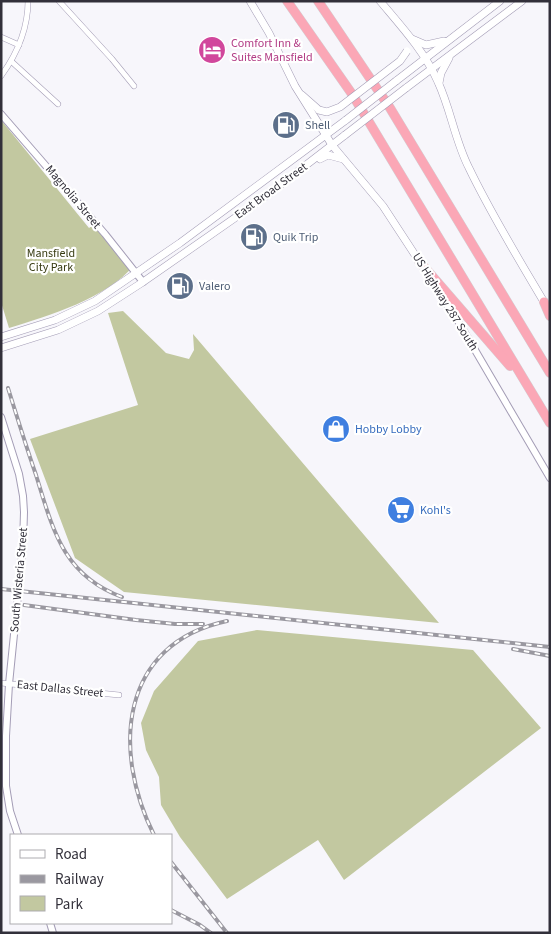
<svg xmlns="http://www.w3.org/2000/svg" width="551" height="934" font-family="'Source Sans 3',sans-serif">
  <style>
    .green { fill: #c2c8a0 }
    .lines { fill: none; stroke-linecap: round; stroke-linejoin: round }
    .minor-casing { stroke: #a49db6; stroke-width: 6 }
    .tertiary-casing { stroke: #a49db6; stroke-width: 8 }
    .secondary-casing { stroke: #a49db6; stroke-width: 8 }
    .motorway-casing { stroke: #d2d1d4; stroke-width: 10 }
    .minor { stroke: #fff; stroke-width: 5 }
    .tertiary { stroke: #fff; stroke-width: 6 }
    .secondary { stroke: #fff; stroke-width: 7 }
    .motorway { stroke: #fba7b6; stroke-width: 9 }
    .rail-casing { stroke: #9a98a0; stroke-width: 4 }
    .rail { stroke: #fff; stroke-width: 2; stroke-dasharray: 5.5; stroke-linecap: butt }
    .secondary-bridge-casing { stroke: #a49db6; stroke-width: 8; stroke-linecap: butt }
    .secondary-bridge { stroke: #fff; stroke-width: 7 }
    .labels { text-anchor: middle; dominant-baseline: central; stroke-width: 4.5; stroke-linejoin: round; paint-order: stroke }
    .hotel-label { font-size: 12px; fill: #b23c85; stroke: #fff; text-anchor: start }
    .service-label { font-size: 12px; fill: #4e5e75; stroke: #fff; text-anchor: start }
    .street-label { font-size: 12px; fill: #32303a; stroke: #fff }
    .park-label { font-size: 12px; fill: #373b12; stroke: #fff }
    .shop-label { font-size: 12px; fill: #366cbe; stroke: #fff; text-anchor: start }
  </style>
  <rect width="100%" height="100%" fill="#f7f6fb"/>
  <!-- green -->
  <g class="green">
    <path d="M1,120L89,228L98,222L134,265C108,298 48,316 9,328L1,302Z"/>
    <polygon points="123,311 166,353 189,359 194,350 193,334 439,623 124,592 75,558 30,439 138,405 108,313"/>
    <polygon points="257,630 473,650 541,728 344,880 318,840 227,899 180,837 161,805 159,777 146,750 141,723 154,691 198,641"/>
  </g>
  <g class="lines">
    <!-- minor casing -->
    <g class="minor-casing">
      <g id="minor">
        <polyline points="59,1 112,59 134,86"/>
        <polyline points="1,37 19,45"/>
        <polyline points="12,62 58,104"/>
        <path d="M1,76C17,54 28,29 28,1"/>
        <polyline points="1,683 119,695"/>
      </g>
    </g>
    <!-- tertiary casing -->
    <g class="tertiary-casing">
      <g id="tertiary">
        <polyline points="1,114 105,234 143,282"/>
        <polyline points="433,283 458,321 550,478"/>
        <polyline points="1,417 19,474 23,496 24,512 23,545 9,684 6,736 6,786 10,811 18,835"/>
        <polyline points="50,923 53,933"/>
      </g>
    </g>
    <!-- secondary casing -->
    <g class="secondary-casing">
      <g id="secondary">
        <polyline points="250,1 269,33 295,86 332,145 383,206 419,261"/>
        <path d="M380,1C401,26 425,52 438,82C451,110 455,141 469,168C491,214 518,258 544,302"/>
        <polyline points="412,39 426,45 444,41"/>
        <polyline points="396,81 500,1"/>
        <polyline points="439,83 441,73 449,58"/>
        <polyline points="406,88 522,1"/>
        <polyline points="302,95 319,110"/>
        <polyline points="320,159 328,155 343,159"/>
        <polyline points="1,337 55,320 95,301 180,243 346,120"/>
        <polyline points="1,348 58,330 98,311 143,282 262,199 345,135"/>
      </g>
    </g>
    <!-- motorway casing -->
    <g class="motorway-casing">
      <g id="motorway">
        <polyline points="287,1 352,94 369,122 550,423"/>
        <polyline points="318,1 390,108 550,373"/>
        <polyline points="419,261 510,366"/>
        <polyline points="544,302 550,316"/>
      </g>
    </g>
    <!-- minor -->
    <use href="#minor" class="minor"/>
    <!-- tertiary -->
    <use href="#tertiary" class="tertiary"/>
    <!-- secondary -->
    <use href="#secondary" class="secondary"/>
    <!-- motorway -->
    <use href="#motorway" class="motorway"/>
    <!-- rail casing -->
    <g class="rail-casing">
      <g id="rail">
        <path d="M8,388C17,417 26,446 36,475C53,530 63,575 122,597"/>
        <polyline points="1,589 550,647"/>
        <polyline points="24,605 136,620 175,624 203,624"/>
        <polyline points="513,649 550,656"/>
        <path d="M154,835C112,751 119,644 227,621"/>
        <polyline points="171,862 227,933"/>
        <polyline points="171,910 200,925 211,933"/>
      </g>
    </g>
    <!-- rail -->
    <use href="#rail" class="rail"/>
    <!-- secondary-bridge casing -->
    <g class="secondary-bridge-casing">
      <g id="secondary-bridge">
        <polyline points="319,110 327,112 340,107 400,61 407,51"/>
        <polyline points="346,120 396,81"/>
        <polyline points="345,135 406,88"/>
      </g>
    </g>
    <!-- secondary-bridge -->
    <use href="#secondary-bridge" class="secondary-bridge"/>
  </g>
  <!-- icons -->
  <defs>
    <g id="hotel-disc" transform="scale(1.4375)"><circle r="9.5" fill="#d1479c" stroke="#fff"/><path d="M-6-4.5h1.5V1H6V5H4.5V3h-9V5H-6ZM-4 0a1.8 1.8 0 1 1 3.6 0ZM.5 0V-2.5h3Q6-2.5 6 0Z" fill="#fff"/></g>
    <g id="fuel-disc" transform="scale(1.4375)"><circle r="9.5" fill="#5c6f8a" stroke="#fff"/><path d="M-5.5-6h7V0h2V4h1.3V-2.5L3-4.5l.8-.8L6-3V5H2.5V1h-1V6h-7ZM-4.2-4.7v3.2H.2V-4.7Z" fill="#fff"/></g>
    <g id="shop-disc" transform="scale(1.4375)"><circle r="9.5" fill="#3f7fe0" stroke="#fff"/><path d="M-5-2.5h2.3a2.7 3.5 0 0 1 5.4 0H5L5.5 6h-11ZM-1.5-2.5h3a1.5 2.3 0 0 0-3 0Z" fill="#fff"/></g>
    <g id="supermarket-disc" transform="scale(1.4375)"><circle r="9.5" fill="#3f7fe0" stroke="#fff"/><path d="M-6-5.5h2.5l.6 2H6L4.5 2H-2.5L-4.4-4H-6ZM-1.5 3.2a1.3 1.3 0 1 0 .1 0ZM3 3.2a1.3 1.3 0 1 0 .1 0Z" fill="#fff"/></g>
  </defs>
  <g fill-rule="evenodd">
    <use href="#hotel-disc" x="212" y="50"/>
    <use href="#fuel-disc" x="286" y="125"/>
    <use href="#fuel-disc" x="254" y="237"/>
    <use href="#fuel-disc" x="180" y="286"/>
    <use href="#shop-disc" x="336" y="429"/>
    <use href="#supermarket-disc" x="401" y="510"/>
  </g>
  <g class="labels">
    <!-- hotel labels -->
    <g class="hotel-label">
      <text x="231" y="43">Comfort Inn &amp;<tspan x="231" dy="14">Suites Mansfield</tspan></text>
    </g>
    <!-- service labels -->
    <g class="service-label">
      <text x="305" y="125">Shell</text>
      <text x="273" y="237">Quik Trip</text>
      <text x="199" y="286">Valero</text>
    </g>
    <!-- street labels -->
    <g class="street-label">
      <text transform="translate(271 191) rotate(-36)">East Broad Street</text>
      <text transform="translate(73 197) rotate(50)">Magnolia Street</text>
      <text transform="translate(445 302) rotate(58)">US Highway 287 South</text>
      <text transform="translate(19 580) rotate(-85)">South Wisteria Street</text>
      <text transform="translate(60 689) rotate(6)">East Dallas Street</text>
    </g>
    <!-- park labels -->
    <g class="park-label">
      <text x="51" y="253">Mansfield<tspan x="51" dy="14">City Park</tspan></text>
    </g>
    <!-- shop labels -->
    <g class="shop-label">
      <text x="355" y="429">Hobby Lobby</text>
      <text x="420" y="510">Kohl's</text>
    </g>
  </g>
  <!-- border -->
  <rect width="551" height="934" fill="none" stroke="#32303a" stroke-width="5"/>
  <!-- legend -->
  <rect x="10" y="834" width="162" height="90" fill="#ffffff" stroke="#adacb0"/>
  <rect x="20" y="850" width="25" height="8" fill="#ffffff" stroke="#adacb0"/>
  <text x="55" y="859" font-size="15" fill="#32303a">Road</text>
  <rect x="20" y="875" width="25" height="8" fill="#9a98a0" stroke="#adacb0"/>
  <text x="55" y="884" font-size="15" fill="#32303a">Railway</text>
  <rect x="20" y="896" width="25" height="15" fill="#c2c8a0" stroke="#adacb0"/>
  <text x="55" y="909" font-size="15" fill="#32303a">Park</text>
</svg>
